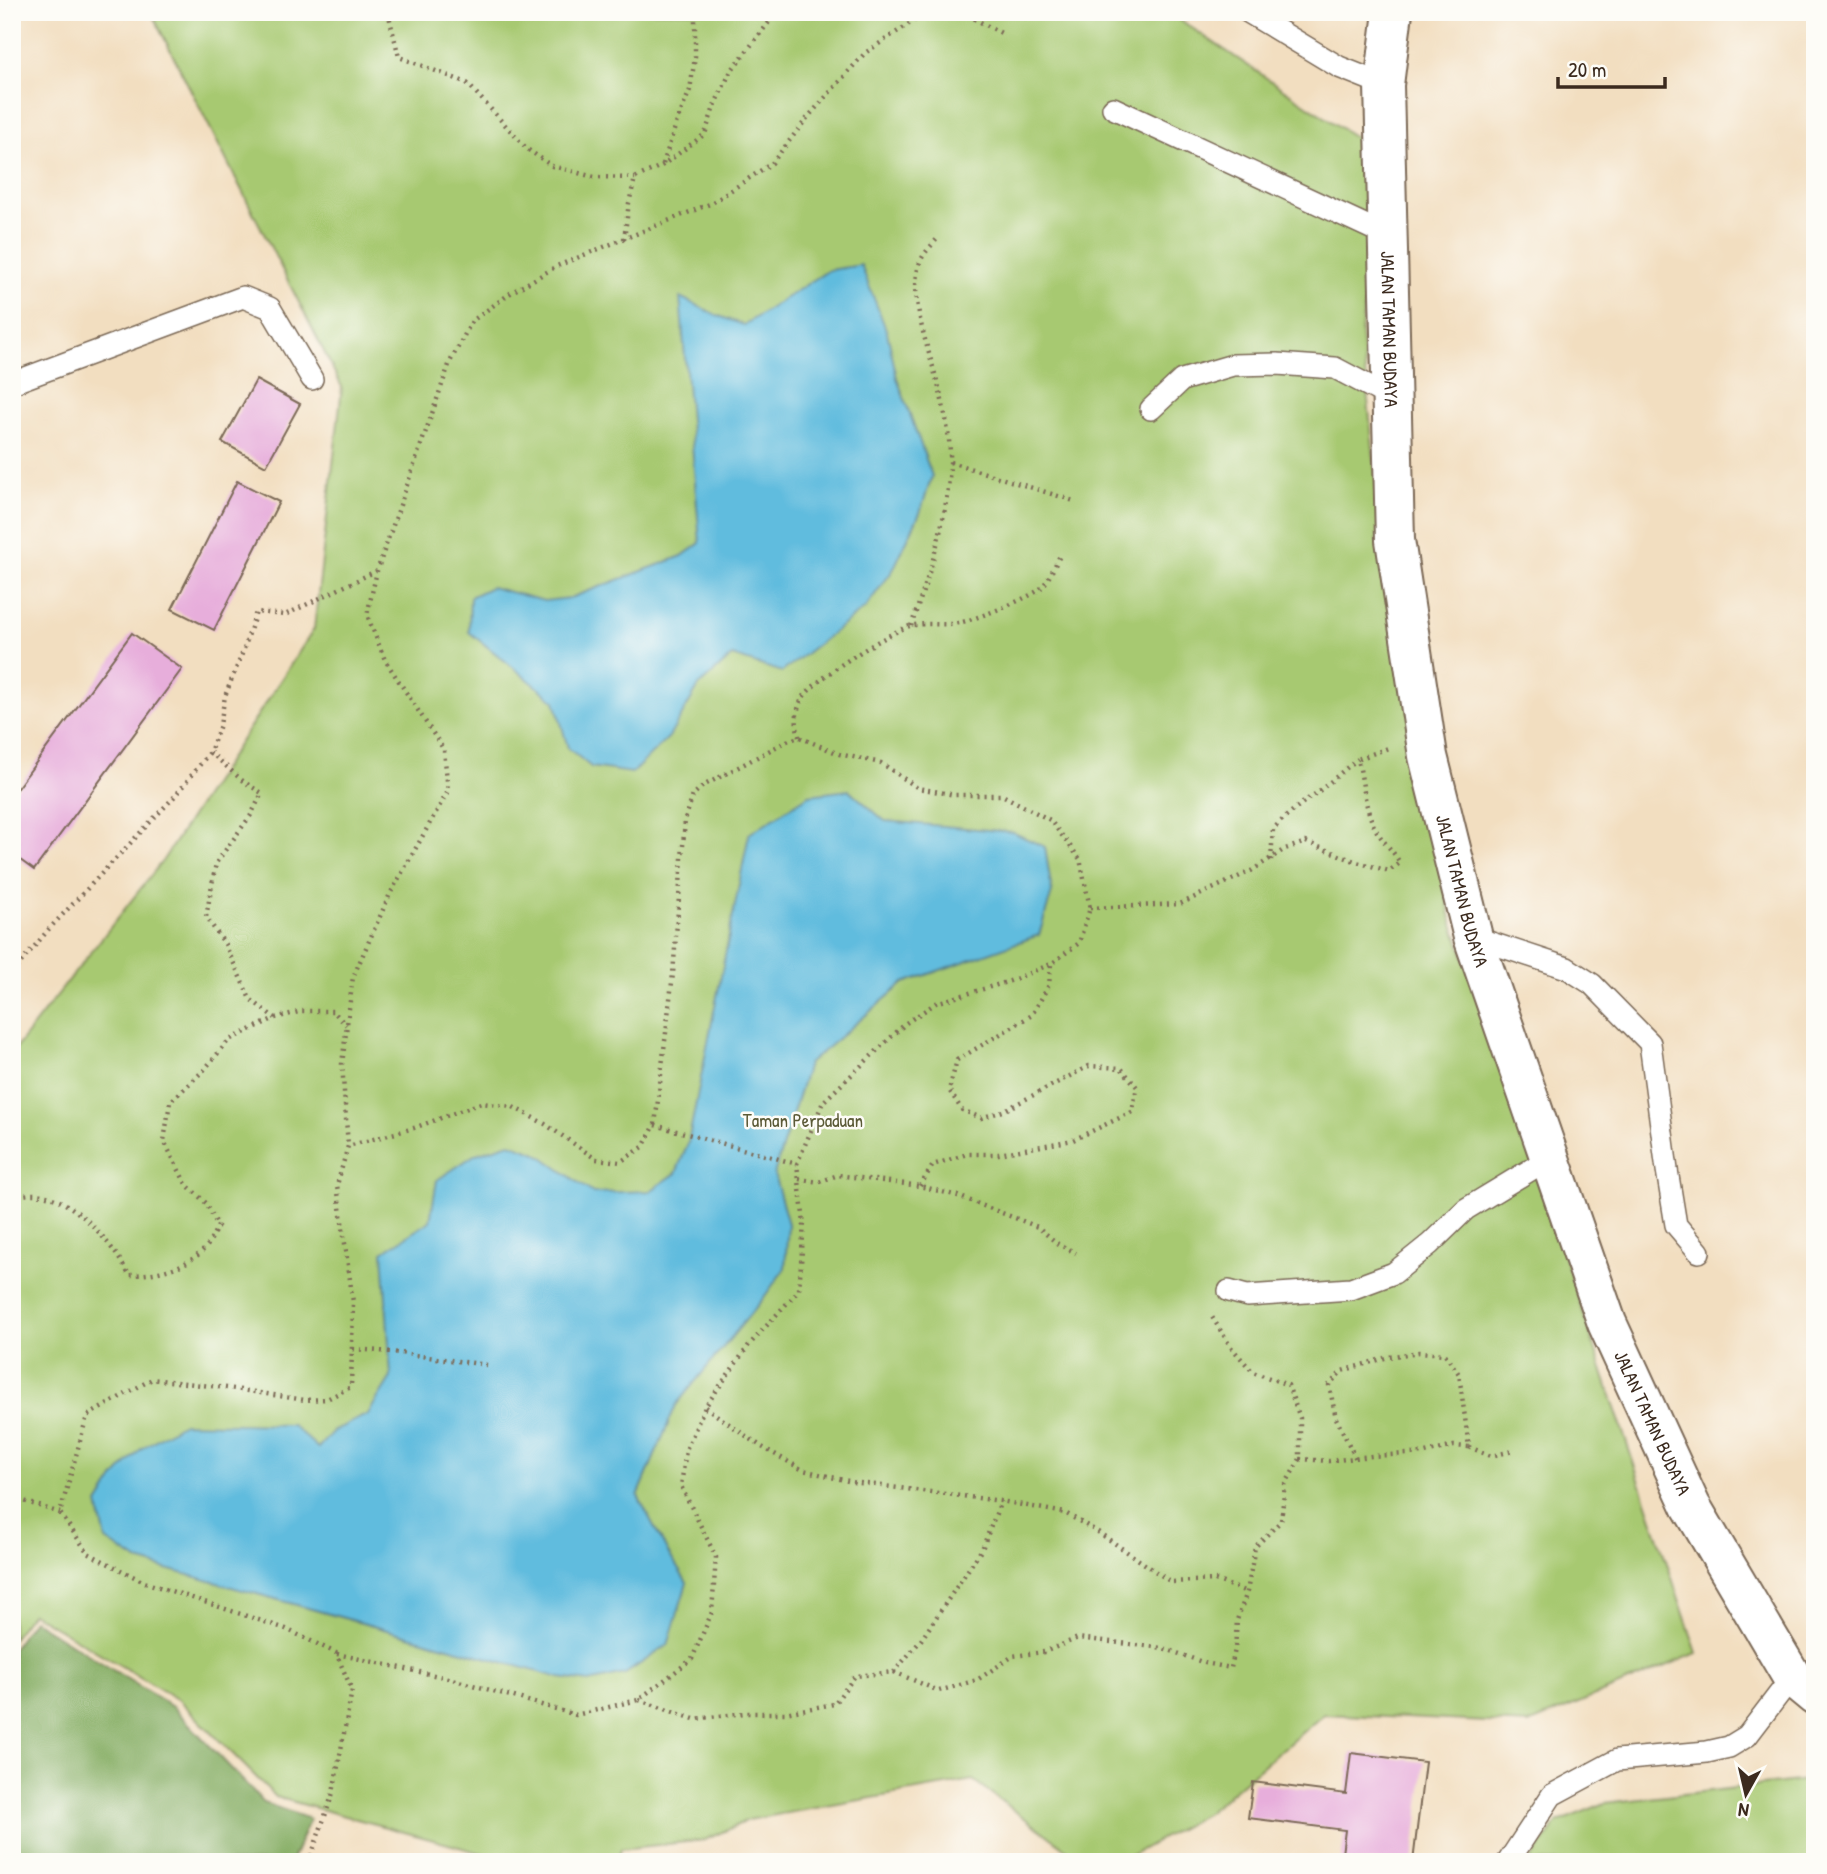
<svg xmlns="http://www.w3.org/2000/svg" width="1827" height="1874" font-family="'Patrick Hand',sans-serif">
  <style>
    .green { fill: #a7c971; stroke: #717a48; stroke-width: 2 }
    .forest { fill: #85ad63; stroke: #606c40; stroke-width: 2 }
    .water { fill: #60bcde; stroke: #4e737e; stroke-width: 2 }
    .building { fill: #e7aedb }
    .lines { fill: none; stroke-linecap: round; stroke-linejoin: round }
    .service-casing { stroke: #7b6957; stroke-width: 24 }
    .secondary-casing { stroke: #7b6957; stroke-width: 42 }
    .path { stroke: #7b6957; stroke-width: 4.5; stroke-dasharray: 2 5; stroke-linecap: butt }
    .service { stroke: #fff; stroke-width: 21 }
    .secondary { stroke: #fff; stroke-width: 38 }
    .labels { text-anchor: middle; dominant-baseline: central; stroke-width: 5; stroke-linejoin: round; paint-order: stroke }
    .street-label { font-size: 19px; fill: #3b2a1e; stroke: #fdfcf7 }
    .park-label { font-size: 19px; fill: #5b5a37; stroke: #fdfcf7 }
  </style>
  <rect width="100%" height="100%" fill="#fdfcf7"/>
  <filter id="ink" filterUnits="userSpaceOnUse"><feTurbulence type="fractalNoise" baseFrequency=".0143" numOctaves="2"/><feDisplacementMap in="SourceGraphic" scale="14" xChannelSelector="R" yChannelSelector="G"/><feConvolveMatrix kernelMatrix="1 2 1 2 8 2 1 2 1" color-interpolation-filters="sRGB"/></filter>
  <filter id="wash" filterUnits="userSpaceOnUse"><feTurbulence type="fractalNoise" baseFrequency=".00686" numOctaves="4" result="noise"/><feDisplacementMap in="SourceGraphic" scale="28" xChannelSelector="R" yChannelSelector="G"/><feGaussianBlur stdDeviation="1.57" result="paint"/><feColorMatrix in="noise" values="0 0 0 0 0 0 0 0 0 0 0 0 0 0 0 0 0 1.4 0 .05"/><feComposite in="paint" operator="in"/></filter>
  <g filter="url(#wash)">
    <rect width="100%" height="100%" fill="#f2dec0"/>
    <!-- green -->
    <g class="green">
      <polygon points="151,12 1168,12 1380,154 1361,333 1380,515 1450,915 1697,1653 1529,1724 1324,1714 1207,1813 1119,1862 1084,1862 973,1780 748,1820 705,1840 621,1849 617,1862 514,1862 276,1797 180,1701 32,1613 12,1639 12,1053 163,860 314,629 342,387"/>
      <polygon points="1815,1779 1815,1862 1529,1862 1558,1822 1605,1803"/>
    </g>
    <!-- forest -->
    <polygon class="forest" points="33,1620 174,1708 264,1803 310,1819 291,1862 12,1862 12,1649"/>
    <!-- water -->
    <g class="water">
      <polygon points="861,265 887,332 897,378 932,476 920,513 893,570 865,608 782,672 732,656 699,686 669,737 632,773 591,767 568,748 555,701 469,632 470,597 491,587 544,601 570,598 682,556 700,543 680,297 716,315 744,325 829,270"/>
      <polygon points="849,790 885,821 1012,832 1045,847 1052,892 1039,935 904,983 808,1064 774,1174 788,1224 785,1268 762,1300 676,1405 638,1496 667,1551 687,1583 668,1645 625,1674 589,1682 560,1678 138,1561 106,1540 98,1504 115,1477 141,1449 183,1423 292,1425 318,1448 333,1431 368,1414 391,1377 383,1252 430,1221 437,1180 476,1154 510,1143 537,1153 593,1193 650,1191 676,1173 688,1143 749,834 809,795"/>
    </g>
    <g id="blocks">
      <!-- building -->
      <g class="building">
        <polygon points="256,380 300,404 266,466 222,442"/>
        <polygon points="237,481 279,502 214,630 172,609"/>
        <polygon points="132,633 182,669 34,870 12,854 12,795"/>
        <polygon points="1351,1753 1425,1762 1413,1862 1341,1862 1345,1830 1248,1818 1253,1782 1346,1794"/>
      </g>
    </g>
  </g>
  <g filter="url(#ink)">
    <use href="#blocks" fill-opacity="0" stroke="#7b6957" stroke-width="2"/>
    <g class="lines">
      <!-- service casing -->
      <g class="service-casing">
        <g id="service">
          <polyline points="1248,12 1339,67 1384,85"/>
          <polyline points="1113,108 1386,235"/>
          <polyline points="12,383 243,297 270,308 312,379"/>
          <polyline points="1151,409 1182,380 1233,365 1277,364 1335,368 1390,397"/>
          <polyline points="1473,937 1567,968 1592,984 1650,1043 1667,1170 1676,1225 1699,1252"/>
          <polyline points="1229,1291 1247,1296 1351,1289 1394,1273 1430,1244 1466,1209 1550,1158"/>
          <polyline points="1508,1862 1552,1795 1617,1760 1707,1752 1729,1747 1747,1736 1792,1677"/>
        </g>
      </g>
      <!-- secondary casing -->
      <g class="secondary-casing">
        <g id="secondary">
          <path id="s1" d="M1393,12L1384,85L1395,540L1428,756L1473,937L1607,1323L1691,1506L1792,1677L1815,1696"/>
        </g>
      </g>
      <!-- path -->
      <g class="path">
        <polyline points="388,12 399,57 467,83 527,149 552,166 594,177 635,178"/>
        <polyline points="663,164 676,124 690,90 695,57 695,12"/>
        <polyline points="624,239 629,203 635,178 663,165 705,134 715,104 731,71 777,12"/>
        <polyline points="950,462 1074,501"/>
        <path d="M911,626C930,573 947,521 950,465C951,444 946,417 941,396C933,360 905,295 921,260C924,253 932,245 937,239"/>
        <path d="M799,737C796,725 795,714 801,701C810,681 887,633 910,626C925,622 942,626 958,623C971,621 1033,597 1041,588C1049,580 1054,566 1060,556"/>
        <polyline points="210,752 244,782 262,793 251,815 216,863 206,917 225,944 250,999 275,1018"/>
        <path d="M1271,860L1273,829C1288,814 1298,806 1315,794C1330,783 1343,770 1358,759"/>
        <path d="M1090,908L1180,904L1251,871L1285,849L1306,842L1357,862L1389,871L1400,863C1393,850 1380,839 1374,826C1364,805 1363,781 1358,759L1391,747"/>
        <polyline points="12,973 49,929 175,796 210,752 220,725 225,696 244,649 256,612 285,615 376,571"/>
        <polyline points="655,1125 797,1164"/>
        <polyline points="799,1179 819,1182 838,1175 920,1186 958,1196 1038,1227 1058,1244 1076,1253"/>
        <polyline points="920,1186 933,1165 967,1154 999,1154 1073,1140 1132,1112 1137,1087 1121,1068 1089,1066 1003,1111 981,1118 962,1110 949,1090 957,1060 1032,1015 1049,985 1051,964"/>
        <path d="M12,1199C58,1176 110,1239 129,1275C155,1275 189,1268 207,1246C211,1241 214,1232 218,1226L206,1203L186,1184L164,1141L170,1102L204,1070L229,1040L275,1018L302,1011H333L346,1025"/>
        <polyline points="353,1349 392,1352 487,1365"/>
        <polyline points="705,1407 762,1447 803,1470 852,1482 1001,1501 1065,1513 1098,1532 1171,1582 1215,1580 1247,1592"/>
        <polyline points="1469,1447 1491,1456 1513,1451"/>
        <polyline points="1300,1459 1329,1461 1372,1456 1425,1453 1454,1446 1469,1447 1459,1374 1445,1354 1419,1352 1388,1357 1342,1371 1329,1385 1336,1418 1356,1459"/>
        <polyline points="12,1497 60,1513"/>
        <polyline points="337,1654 452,1679 576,1715 638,1700 692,1659 712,1612 716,1557 681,1486 686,1450 705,1407 749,1345 799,1290 804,1223 797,1164 823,1102 906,1023 936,1003 1010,981 1051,964 1079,943 1090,908 1080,859 1050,820 1002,795 955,795 918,788 881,763 839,754 799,737 787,741 703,786 693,795 685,820 673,974 655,1125 643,1147 620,1162 596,1159 545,1124 513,1107 481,1103 414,1128 348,1146"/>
        <polyline points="894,1672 939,1691 977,1680 1013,1656 1044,1652 1078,1638 1163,1648 1205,1663 1231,1668 1235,1649 1237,1620 1247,1592 1255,1547 1281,1521 1285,1485 1300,1459 1300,1418 1288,1385 1253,1372 1231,1347 1212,1317"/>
        <polyline points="639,1700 694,1719 745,1713 785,1713 834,1704 855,1676 894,1672 921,1640 982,1549 1001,1501"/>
        <polyline points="309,1862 333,1793 352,1690 336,1653 286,1629 144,1582 88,1553 60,1513 87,1416 152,1379 235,1389 305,1400 327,1399 351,1387 353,1302 337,1185 348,1146 342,1064 353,977 390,894 448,791 444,750 385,660 367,615 377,571 450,362 472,321 512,292 557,266 712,203 772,163 808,117 865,53 918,18 963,13 1005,35"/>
      </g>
      <!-- service -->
      <use href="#service" class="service"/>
      <!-- secondary -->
      <use href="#secondary" class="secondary"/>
    </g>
  </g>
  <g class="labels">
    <!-- street labels -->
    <g class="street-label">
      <text stroke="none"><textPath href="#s1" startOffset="318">JALAN TAMAN BUDAYA</textPath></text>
      <text stroke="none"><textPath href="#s1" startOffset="886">JALAN TAMAN BUDAYA</textPath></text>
      <text stroke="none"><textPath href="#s1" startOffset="1452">JALAN TAMAN BUDAYA</textPath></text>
    </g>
    <!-- park labels -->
    <g class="park-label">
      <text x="803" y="1120">Taman Perpaduan</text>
    </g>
  </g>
  <!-- margin -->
  <rect width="1827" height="1874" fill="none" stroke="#fdfcf7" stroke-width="42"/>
  <!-- north arrow -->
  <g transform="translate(1746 1794) rotate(188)" stroke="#fdfcf7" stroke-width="5" paint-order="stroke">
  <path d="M0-5L12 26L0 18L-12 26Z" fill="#3b2a1e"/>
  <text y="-10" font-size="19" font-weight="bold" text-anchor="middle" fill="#3b2a1e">N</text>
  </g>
  <!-- scale -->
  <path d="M1558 77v10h107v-10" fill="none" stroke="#3b2a1e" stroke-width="3.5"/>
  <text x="1568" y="77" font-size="21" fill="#3b2a1e" stroke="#fdfcf7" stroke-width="5" paint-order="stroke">20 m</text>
</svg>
